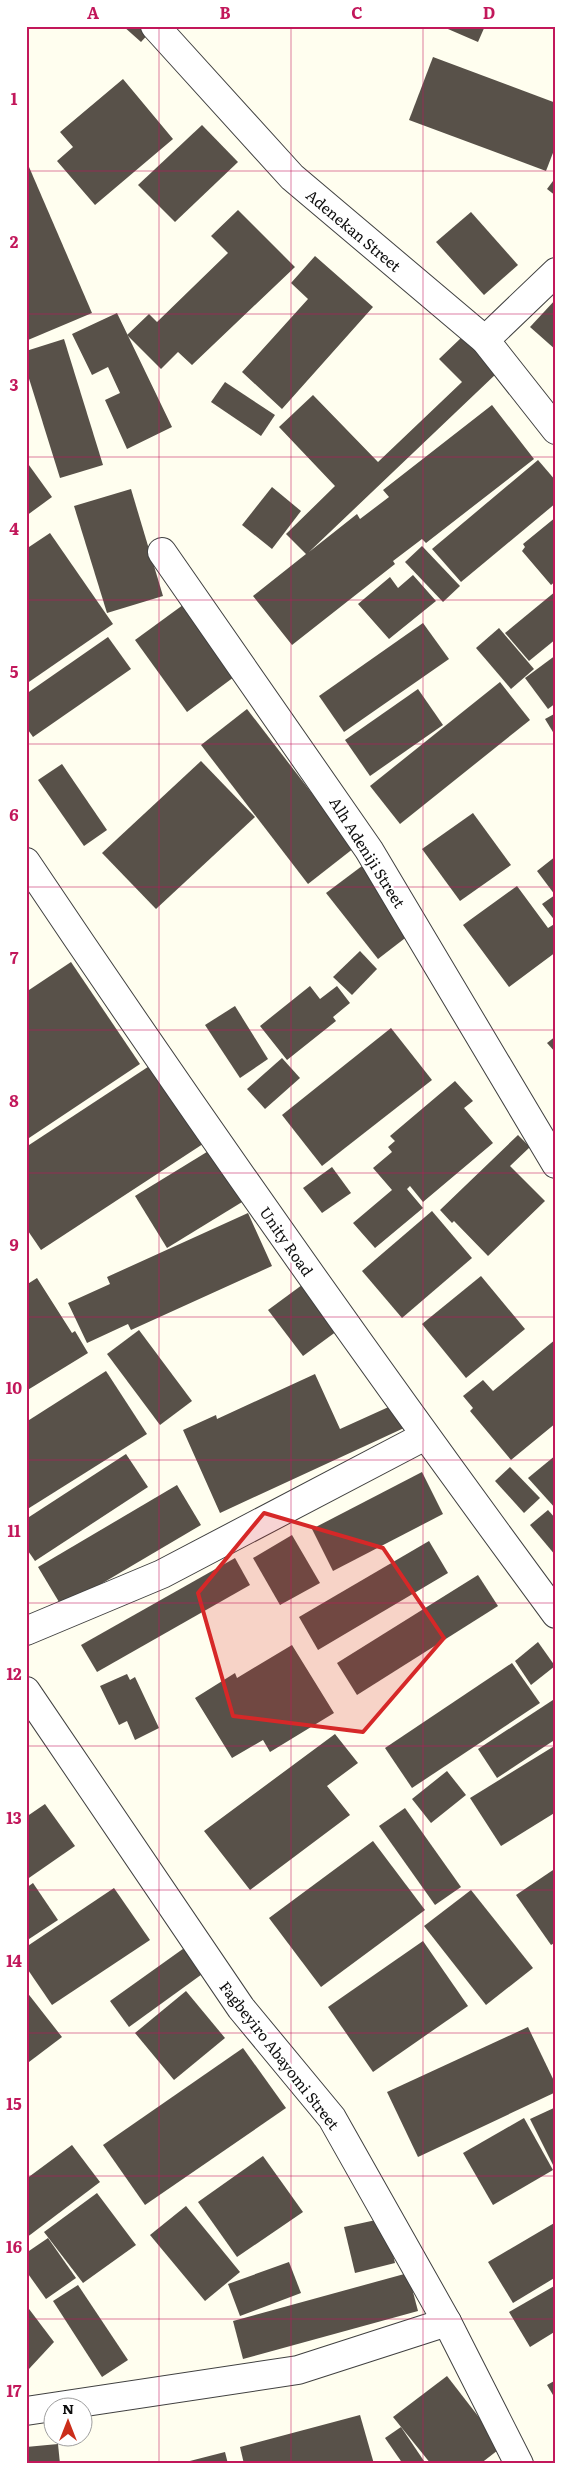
<svg xmlns="http://www.w3.org/2000/svg" width="582" height="2490" font-family="Literata,serif">
  <style>
    .building { fill: #585149 }
    .lines { fill: none; stroke-linecap: round; stroke-linejoin: round }
    .minor-casing { stroke: #414141; stroke-width: 30 }
    .minor { stroke: #fff; stroke-width: 28 }
    .marked { fill: #d62828; fill-opacity: 0.2; stroke: #d62828; stroke-width: 4; stroke-linejoin: round }
    .grid { fill: none; stroke: #c2185b; stroke-width: 1; stroke-opacity: 0.55 }
    .labels { text-anchor: middle; dominant-baseline: central; stroke-width: 5; stroke-linejoin: round; paint-order: stroke }
    .street-label { font-size: 15px; fill: #0e0e0e; stroke: #fff }
    .neatline { fill: none; stroke: #c2185b; stroke-width: 2 }
    .grid-label { font-size: 16px; text-anchor: middle; font-weight: bold; fill: #c2185b }
  </style>
  <rect width="100%" height="100%" fill="#fffeef"/>
  <!-- building -->
  <g class="building">
    <polygon points="123,26 147,26 152,30 141,42"/>
    <polygon points="441,26 485,26 478,42"/>
    <polygon points="433,57 556,103 556,145 546,171 409,120"/>
    <polygon points="123,79 173,139 95,205 57,161 73,147 60,132"/>
    <polygon points="202,125 238,162 175,222 138,185"/>
    <polygon points="26,160 92,313 28,340 26,336"/>
    <polygon points="556,177 556,196 547,189"/>
    <polygon points="238,210 295,267 192,365 178,352 161,369 127,335 149,314 157,322 228,253 211,236"/>
    <polygon points="471,212 518,265 484,295 436,242"/>
    <polygon points="315,256 373,307 282,409 242,372 308,299 291,283"/>
    <polygon points="556,299 556,350 530,327"/>
    <polygon points="117,313 172,427 127,449 105,400 120,393 108,367 92,375 72,334"/>
    <polygon points="462,337 497,373 309,552 357,514 360,519 389,497 383,490 492,405 534,459 426,543 422,539 393,561 395,564 292,645 253,596 306,554 286,534 335,486 279,427 313,395 378,462 462,382 439,359"/>
    <polygon points="64,339 103,465 60,478 26,369 26,351"/>
    <polygon points="225,382 275,415 261,436 211,402"/>
    <polygon points="538,460 556,481 556,503 461,582 432,549"/>
    <polygon points="26,461 52,497 26,516"/>
    <polygon points="272,487 301,511 272,549 242,525"/>
    <polygon points="131,489 163,596 107,613 74,506"/>
    <polygon points="556,517 556,581 551,585 522,551 525,547 523,544"/>
    <polygon points="50,533 113,624 26,684 26,549"/>
    <polygon points="422,546 460,586 443,602 405,562"/>
    <polygon points="413,575 436,601 389,639 358,604 390,577 398,588"/>
    <polygon points="556,591 556,639 529,661 505,633"/>
    <polygon points="187,602 238,674 187,712 135,640"/>
    <polygon points="423,623 449,659 344,732 319,696"/>
    <polygon points="499,628 534,669 511,689 476,648"/>
    <polygon points="108,637 131,669 33,737 26,727 26,694"/>
    <polygon points="556,655 556,703 548,709 525,678"/>
    <polygon points="500,682 530,720 400,824 370,786"/>
    <polygon points="418,689 443,725 370,776 345,740"/>
    <polygon points="247,709 354,848 308,884 201,745"/>
    <polygon points="556,713 556,737 545,719"/>
    <polygon points="201,761 255,817 156,909 102,853"/>
    <polygon points="62,764 107,830 84,846 38,780"/>
    <polygon points="473,813 511,865 460,901 422,849"/>
    <polygon points="556,856 556,922 542,904 555,895 537,871"/>
    <polygon points="362,866 413,932 378,959 326,893"/>
    <polygon points="517,886 548,928 556,923 556,952 509,987 463,925"/>
    <polygon points="360,951 377,969 352,995 333,977"/>
    <polygon points="71,962 140,1064 26,1140 26,992"/>
    <polygon points="310,986 320,999 337,986 350,1003 333,1017 336,1021 287,1060 260,1026"/>
    <polygon points="235,1006 268,1059 240,1078 205,1025"/>
    <polygon points="391,1028 432,1080 322,1166 282,1115"/>
    <polygon points="556,1036 556,1053 547,1043"/>
    <polygon points="282,1058 300,1078 265,1109 247,1089"/>
    <polygon points="157,1061 209,1140 41,1250 26,1228 26,1147"/>
    <polygon points="455,1081 473,1101 464,1108 493,1143 423,1202 410,1186 407,1189 423,1208 375,1248 353,1223 392,1190 373,1168 392,1152 388,1147 395,1141 390,1136"/>
    <polygon points="518,1135 530,1147 510,1166 545,1201 488,1256 454,1221 452,1223 440,1210"/>
    <polygon points="215,1147 247,1199 167,1248 135,1196"/>
    <polygon points="332,1167 351,1193 322,1213 303,1188"/>
    <polygon points="432,1211 472,1258 402,1318 362,1271"/>
    <polygon points="248,1213 272,1266 131,1330 128,1324 87,1343 68,1303 110,1284 107,1277"/>
    <polygon points="481,1276 525,1329 466,1378 422,1324"/>
    <polygon points="37,1278 72,1333 75,1331 88,1353 26,1391 26,1285"/>
    <polygon points="302,1285 337,1331 303,1356 268,1310"/>
    <polygon points="139,1330 192,1401 160,1425 107,1354"/>
    <polygon points="556,1339 556,1423 511,1460 470,1411 473,1408 463,1396 483,1380 493,1391"/>
    <polygon points="106,1371 147,1434 26,1510 26,1422"/>
    <polygon points="315,1374 340,1429 393,1405 404,1428 220,1513 183,1430 216,1415 217,1419"/>
    <polygon points="126,1454 148,1487 35,1561 26,1548 26,1519"/>
    <polygon points="556,1455 556,1509 528,1478"/>
    <polygon points="510,1467 540,1498 524,1513 495,1481"/>
    <polygon points="422,1472 443,1514 333,1571 312,1529"/>
    <polygon points="177,1485 201,1525 62,1607 38,1567"/>
    <polygon points="548,1510 556,1519 556,1556 530,1525"/>
    <polygon points="292,1535 320,1583 280,1605 253,1558"/>
    <polygon points="429,1541 448,1573 318,1650 299,1617"/>
    <polygon points="235,1558 250,1585 97,1672 81,1645"/>
    <polygon points="478,1575 498,1606 357,1695 337,1663"/>
    <polygon points="538,1642 555,1666 531,1685 515,1661"/>
    <polygon points="292,1645 334,1713 270,1752 263,1740 232,1758 195,1698 235,1673 237,1678"/>
    <polygon points="512,1663 540,1703 412,1788 385,1748"/>
    <polygon points="127,1674 130,1680 135,1677 159,1728 135,1740 127,1721 119,1725 100,1686"/>
    <polygon points="556,1698 556,1739 497,1778 478,1749"/>
    <polygon points="335,1734 358,1763 327,1786 350,1815 250,1890 204,1831"/>
    <polygon points="556,1745 556,1812 501,1846 470,1798"/>
    <polygon points="447,1771 466,1795 431,1823 412,1799"/>
    <polygon points="45,1804 75,1846 26,1880 26,1817"/>
    <polygon points="405,1808 461,1887 435,1905 379,1826"/>
    <polygon points="373,1841 425,1910 321,1987 269,1918"/>
    <polygon points="556,1868 556,1942 551,1945 516,1895"/>
    <polygon points="33,1883 58,1920 26,1941 26,1888"/>
    <polygon points="114,1888 150,1940 52,2005 26,1967 26,1947"/>
    <polygon points="471,1890 533,1968 486,2005 424,1926"/>
    <polygon points="423,1941 468,2006 373,2072 328,2007"/>
    <polygon points="187,1946 205,1972 129,2027 110,2001"/>
    <polygon points="26,1991 62,2037 29,2062 26,2058"/>
    <polygon points="186,1991 225,2038 174,2080 135,2033"/>
    <polygon points="528,2027 556,2085 556,2092 418,2157 387,2092"/>
    <polygon points="243,2048 286,2108 145,2205 103,2145"/>
    <polygon points="556,2107 556,2171 530,2119"/>
    <polygon points="524,2118 553,2170 493,2205 463,2153"/>
    <polygon points="72,2145 100,2182 26,2238 26,2179"/>
    <polygon points="263,2156 303,2212 237,2257 198,2202"/>
    <polygon points="97,2193 136,2245 83,2283 44,2232"/>
    <polygon points="186,2206 240,2272 205,2301 150,2235"/>
    <polygon points="385,2218 395,2263 355,2273 344,2227"/>
    <polygon points="556,2222 556,2277 513,2303 488,2262"/>
    <polygon points="48,2238 76,2278 46,2299 26,2271 26,2253"/>
    <polygon points="289,2262 301,2293 240,2316 228,2284"/>
    <polygon points="408,2273 418,2311 243,2359 233,2321"/>
    <polygon points="78,2285 128,2360 102,2377 53,2301"/>
    <polygon points="556,2285 556,2331 530,2347 509,2312"/>
    <polygon points="26,2305 54,2342 28,2370 26,2370"/>
    <polygon points="447,2376 502,2447 480,2464 431,2464 393,2417"/>
    <polygon points="556,2380 556,2400 547,2385"/>
    <polygon points="360,2415 374,2464 244,2464 240,2447"/>
    <polygon points="401,2427 426,2464 403,2464 385,2438"/>
    <polygon points="58,2444 60,2464 26,2464 26,2447"/>
    <polygon points="225,2452 228,2464 182,2464 182,2463"/>
  </g>
  <g class="lines">
    <!-- minor casing -->
    <g class="minor-casing">
      <g id="minor">
        <polyline points="155,26 292,177 485,340 556,430"/>
        <polyline points="485,340 556,272"/>
        <polyline points="162,552 369,850 556,1164"/>
        <path d="M26,862C197,1117 374,1367 556,1614"/>
        <polyline points="26,1631 162,1574 425,1436"/>
        <polyline points="26,1691 241,2008 332,2118 447,2322 519,2464"/>
        <polyline points="26,2411 298,2370 447,2322"/>
      </g>
    </g>
    <!-- minor -->
    <use href="#minor" class="minor"/>
  </g>
  <!-- marked area -->
  <path class="marked" d="M264,1513L383,1548L444,1638L363,1732L233,1716L198,1593Z"/>
  <!-- grid -->
  <path class="grid" d="M159,26V2464M291,26V2464M423,26V2464M26,171H556M26,314H556M26,457H556M26,600H556M26,744H556M26,887H556M26,1030H556M26,1173H556M26,1317H556M26,1460H556M26,1603H556M26,1746H556M26,1890H556M26,2033H556M26,2176H556M26,2319H556"/>
  <g class="labels">
    <!-- street labels -->
    <g class="street-label">
      <text transform="translate(354 230) rotate(40)">Adenekan Street</text>
      <text transform="translate(368 852) rotate(58)">Alh Adeniji Street</text>
      <text transform="translate(287 1241) rotate(55)">Unity Road</text>
      <text transform="translate(280 2055) rotate(52)">Fagbeyiro Abayomi Street</text>
    </g>
  </g>
  <!-- border -->
  <rect width="582" height="2490" fill="none" stroke="#ffffff" stroke-width="55"/>
  <!-- north arrow -->
  <g transform="translate(68 2422)"><circle r="24" fill="#ffffff" stroke="#9f9f9f"/>
  <path d="M0-4L9 19L0 12L-9 19Z" fill="#cb2e1a"/>
  <text y="-8" font-size="14" font-weight="bold" text-anchor="middle" fill="#0e0e0e">N</text>
  </g>
  <rect x="28" y="28" width="526" height="2434" class="neatline"/>
  <g class="grid-label">
    <text x="93" y="19">A</text>
    <text x="225" y="19">B</text>
    <text x="357" y="19">C</text>
    <text x="489" y="19">D</text>
    <text x="14" y="105">1</text>
    <text x="14" y="248">2</text>
    <text x="14" y="391">3</text>
    <text x="14" y="535">4</text>
    <text x="14" y="678">5</text>
    <text x="14" y="821">6</text>
    <text x="14" y="964">7</text>
    <text x="14" y="1107">8</text>
    <text x="14" y="1251">9</text>
    <text x="14" y="1394">10</text>
    <text x="14" y="1537">11</text>
    <text x="14" y="1680">12</text>
    <text x="14" y="1824">13</text>
    <text x="14" y="1967">14</text>
    <text x="14" y="2110">15</text>
    <text x="14" y="2253">16</text>
    <text x="14" y="2397">17</text>
  </g>
</svg>
